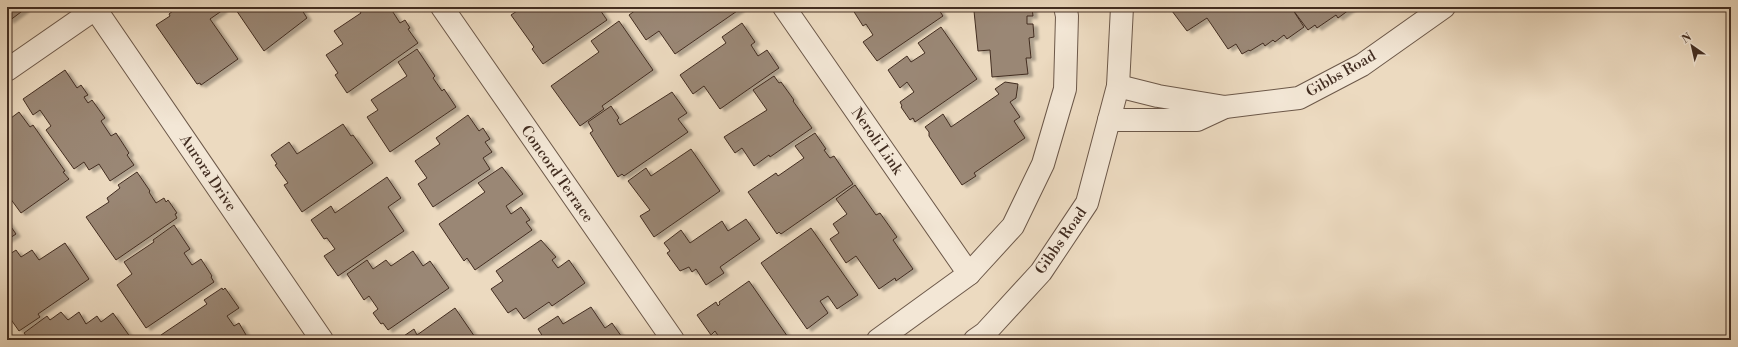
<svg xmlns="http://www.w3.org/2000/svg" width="1738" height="347" font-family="'Libre Bodoni',serif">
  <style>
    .building { fill: #9a8774; stroke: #422d21; filter: url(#shadow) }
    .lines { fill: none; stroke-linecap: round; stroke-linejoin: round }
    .minor-casing { stroke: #6c5849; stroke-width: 24 }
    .tertiary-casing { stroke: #6c5849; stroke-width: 24 }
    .minor { stroke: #f3e7d6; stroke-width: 22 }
    .tertiary { stroke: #f3e7d6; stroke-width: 22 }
    .labels { text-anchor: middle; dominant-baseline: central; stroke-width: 3; stroke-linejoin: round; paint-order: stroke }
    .street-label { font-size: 15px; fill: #422d21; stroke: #f3e7d6 }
  </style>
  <defs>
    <filter id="shadow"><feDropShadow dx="4.5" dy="2.5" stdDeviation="1" flood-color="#0004"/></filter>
  </defs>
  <rect width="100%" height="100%" fill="#ecdac0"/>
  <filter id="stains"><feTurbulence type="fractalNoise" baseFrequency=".005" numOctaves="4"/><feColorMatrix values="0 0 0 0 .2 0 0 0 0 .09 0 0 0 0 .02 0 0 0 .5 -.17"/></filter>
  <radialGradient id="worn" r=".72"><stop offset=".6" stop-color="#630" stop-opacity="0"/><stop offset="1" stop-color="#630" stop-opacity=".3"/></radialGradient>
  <!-- building -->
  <g class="building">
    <polygon points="7,7 24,7 25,9 9,21 7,17"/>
    <polygon points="178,7 181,11 187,7 221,7 223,10 210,19 238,59 201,85 200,83 197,84 156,25 170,16 169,14"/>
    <polygon points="234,7 300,7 307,18 264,51"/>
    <polygon points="357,7 385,7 388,12 391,9 400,23 405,20 410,28 408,29 418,43 347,93 335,75 338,73 326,55 343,44 334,31 361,13"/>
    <polygon points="523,7 534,7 537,11 543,7 598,7 607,20 543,64 532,49 534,47 511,15"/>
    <polygon points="640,7 739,7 740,9 675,54 659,31 646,40 629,15"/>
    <polygon points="851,7 937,7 943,16 877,61 863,42 873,35 866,24 863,26"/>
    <polygon points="986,7 1032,7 1033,16 1027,16 1027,24 1033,24 1034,37 1029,38 1031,58 1026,58 1028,74 992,77 990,50 978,51 974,11 986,10"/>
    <polygon points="1178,7 1291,7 1304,27 1287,39 1284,35 1275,42 1273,40 1265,46 1263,43 1250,51 1249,50 1242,54 1236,44 1228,49 1207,18 1187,31 1172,11"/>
    <polygon points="1295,7 1353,7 1338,18 1336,15 1317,28 1315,25 1308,30 1293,10 1296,8"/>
    <polygon points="619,21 653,70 602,106 604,109 580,126 551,86 599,52 591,41"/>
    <polygon points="742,23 755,42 751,45 758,56 767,50 779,68 720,109 704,86 693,94 680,75 726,43 722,37"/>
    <polygon points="941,27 977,79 915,122 913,118 910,120 901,107 902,106 900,102 914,92 907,82 900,88 888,70 907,56 911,62 925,53 918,43"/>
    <polygon points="417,49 435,76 433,78 442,91 444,89 456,107 390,152 367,117 378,110 371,100 407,76 398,62"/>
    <polygon points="65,70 77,88 81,85 88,95 84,97 88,103 92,100 105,118 101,121 111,136 116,133 129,153 127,155 134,165 110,181 99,164 89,170 84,162 74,169 46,130 51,126 40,110 33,115 23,99"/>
    <polygon points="774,76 779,83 781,82 794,100 793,101 812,128 770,157 769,155 754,166 742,148 735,153 724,137 767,110 753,90"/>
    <polygon points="1005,82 1018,84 1016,98 1010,102 1020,117 1014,121 1025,138 974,173 976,176 962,185 929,136 929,132 925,127 943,114 951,127 999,94 995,89"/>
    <polygon points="672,92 687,113 678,119 688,132 624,176 622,174 618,177 590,133 593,131 592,129 588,122 611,106 619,118 617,120 620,125"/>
    <polygon points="19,112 30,127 33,125 65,171 63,172 69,179 21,213 7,194 7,121"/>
    <polygon points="468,115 479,131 483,128 490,139 485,142 492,152 483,158 490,169 433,207 418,184 427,178 415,161 440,144 436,138"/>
    <polygon points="343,124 351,136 353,135 373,163 302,212 284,185 288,183 275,165 277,164 271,155 289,142 297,154"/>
    <polygon points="815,133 826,149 824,150 830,158 834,156 853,184 781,234 779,232 777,234 748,192 776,173 778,176 804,158 795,146"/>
    <polygon points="691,149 720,191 654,237 640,216 650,210 628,181 646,168 651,176"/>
    <polygon points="502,167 523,194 506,206 511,214 521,207 530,220 526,222 532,230 475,270 467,258 464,261 439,224 485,192 478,183"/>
    <polygon points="137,172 150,191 149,192 156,203 164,198 166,202 168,200 177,213 175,214 177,218 116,260 86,217 109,202 107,198 120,188 118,185"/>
    <polygon points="387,177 401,198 388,207 404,231 338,276 324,256 335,249 327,238 324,239 311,220 331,206 335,213"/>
    <polygon points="855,185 876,215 880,213 897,237 893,240 913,269 896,281 895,278 879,289 856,256 846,263 830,239 839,233 833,224 847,214 836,199"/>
    <polygon points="746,219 760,239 720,267 724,273 706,285 696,269 692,272 689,267 680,271 667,253 670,251 664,243 681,230 690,243 722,221 728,231"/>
    <polygon points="7,221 16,234 7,240"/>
    <polygon points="174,225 190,249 184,253 192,265 201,259 212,276 211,277 214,282 146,328 117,285 132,274 124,262 154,242 153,240"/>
    <polygon points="811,228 858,295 837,309 828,296 820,301 828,313 807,329 761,263"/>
    <polygon points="541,240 556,257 552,260 558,268 569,260 585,283 552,306 549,302 524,319 516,308 508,313 491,289 503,281 496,271"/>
    <polygon points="65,243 89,279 38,314 40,317 19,331 7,314 7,311 11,309 7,303 7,256 16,250 21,257 32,250 39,260"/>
    <polygon points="413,251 423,266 430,261 449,288 388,330 383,323 381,324 373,313 378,309 369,296 364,300 347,274 367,260 373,269 386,260 391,266"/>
    <polygon points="749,281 790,340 721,340 715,331 711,335 697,315 716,302 718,306 720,304 719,302"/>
    <polygon points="222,288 223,290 225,288 239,308 227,316 234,326 239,323 249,340 164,340 161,335 207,304 204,300"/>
    <polygon points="591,307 605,328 612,323 624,340 545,340 538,329 558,316 563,324"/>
    <polygon points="455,308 477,340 398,340 414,329 417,335"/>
    <polygon points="61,312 68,320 79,312 86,324 97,316 101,322 113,313 131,338 128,340 29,340 24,333 47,316 50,320"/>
  </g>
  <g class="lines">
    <!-- minor casing -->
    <g class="minor-casing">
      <g id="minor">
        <polyline points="442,7 673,340"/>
        <polyline points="784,7 969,274"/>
        <polyline points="7,70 98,7"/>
        <polyline points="878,340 969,274 1013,226 1043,164 1065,89 1067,16 1065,7"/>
      </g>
    </g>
    <!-- tertiary casing -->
    <g class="tertiary-casing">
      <g id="tertiary">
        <polyline points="94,7 322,340"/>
        <polyline points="1118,86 1158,96 1225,107"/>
        <polyline points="1109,120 1197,120 1225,107 1299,98 1362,65 1444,7"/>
        <polyline points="975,340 985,333 1041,272 1087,203 1118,86 1122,7"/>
      </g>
    </g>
    <!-- minor -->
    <use href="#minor" class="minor"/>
    <!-- tertiary -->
    <use href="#tertiary" class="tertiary"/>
  </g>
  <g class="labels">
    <!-- street labels -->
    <g class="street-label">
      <text transform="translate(1341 74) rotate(-30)">Gibbs Road</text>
      <text transform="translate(877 141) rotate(55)">Neroli Link</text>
      <text transform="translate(208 173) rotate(56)">Aurora Drive</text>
      <text transform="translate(557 174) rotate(55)">Concord Terrace</text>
      <text transform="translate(1061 241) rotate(-55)">Gibbs Road</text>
    </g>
  </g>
  <!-- margin -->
  <rect width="1738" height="347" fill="none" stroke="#ecdac0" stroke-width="24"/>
  <rect x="8" y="8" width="1722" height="331" fill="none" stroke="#422d21" stroke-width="2"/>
  <rect x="12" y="12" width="1714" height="323" fill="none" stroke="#422d21"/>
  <!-- north arrow -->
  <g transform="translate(1692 46) rotate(326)" stroke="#f3e7d6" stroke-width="3" paint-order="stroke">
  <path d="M0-3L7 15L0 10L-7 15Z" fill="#422d21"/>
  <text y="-6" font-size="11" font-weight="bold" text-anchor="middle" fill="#422d21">N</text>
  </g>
  <rect width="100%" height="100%" filter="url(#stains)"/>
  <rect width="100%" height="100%" fill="url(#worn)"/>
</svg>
